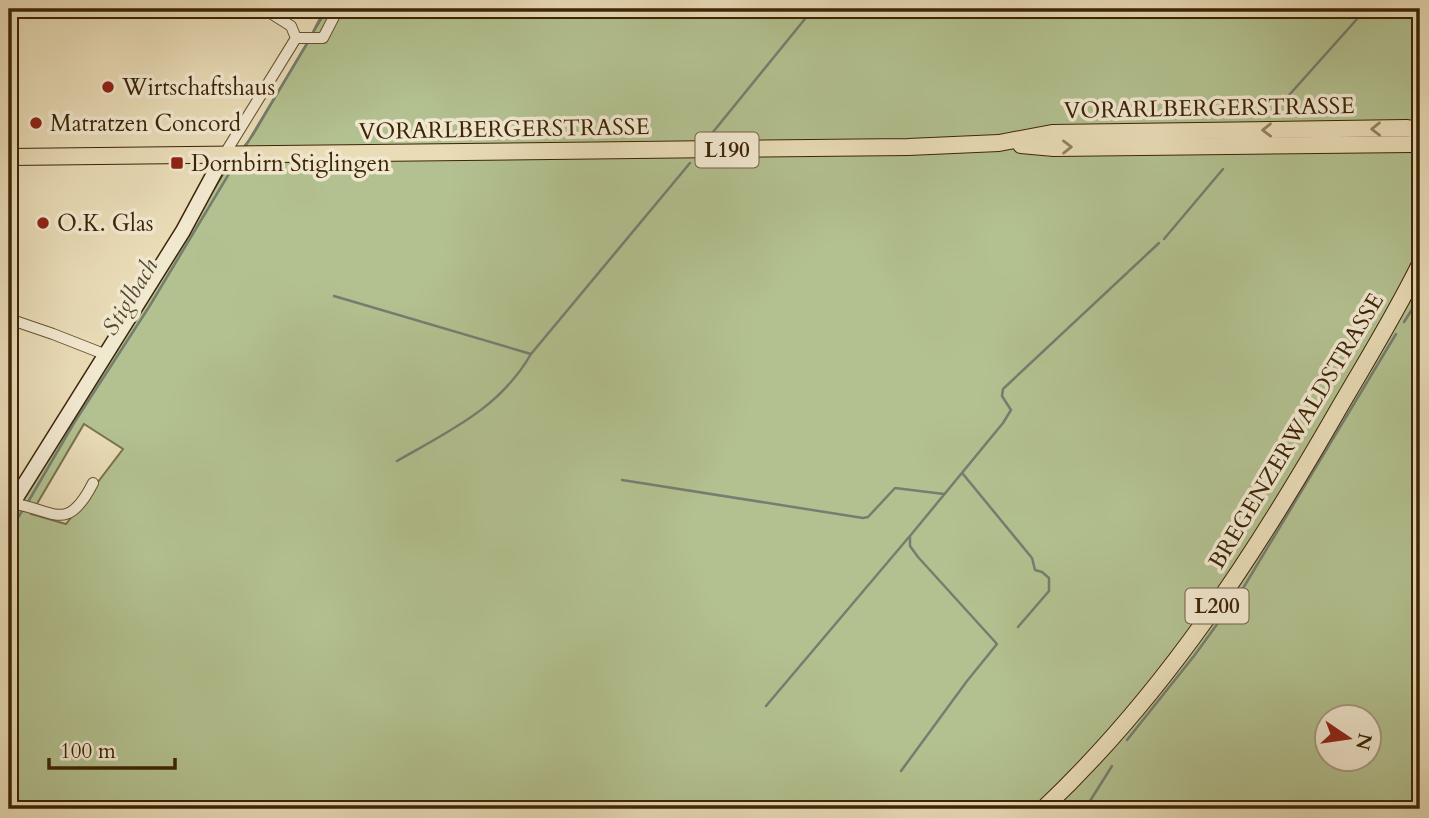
<svg xmlns="http://www.w3.org/2000/svg" width="1429" height="818" font-family="Cardo,serif">
  <style>
    .green { fill: #b3c190; stroke: #78724a; stroke-width: 2; fill-rule: evenodd }
    .lines { fill: none; stroke-linecap: round; stroke-linejoin: round }
    .stream { stroke: #767d71; stroke-width: 2.5 }
    .minor-casing { stroke: #685232; stroke-width: 12 }
    .secondary-casing { stroke: #3d2405; stroke-width: 17 }
    .primary-casing { stroke: #3d2405; stroke-width: 18 }
    .minor { stroke: #f1e8d0; stroke-width: 10 }
    .secondary { stroke: #f1e8d0; stroke-width: 14 }
    .primary { stroke: #e9dcb7; stroke-width: 16 }
    .oneway { stroke: #93805e }
    .poi-dot { fill: #8f2418; stroke: #f1e8d0; stroke-width: 2.5 }
    .labels { text-anchor: middle; dominant-baseline: central; stroke-width: 7; stroke-linejoin: round; paint-order: stroke }
    .shield { fill: #f1e8d0; stroke: #735f42; stroke-width: 2 }
    .shield-label { font-size: 21px; font-weight: bold; fill: #3d2405 }
    .poi-label { font-size: 23px; fill: #3d2405; stroke: #f1e8d0; text-anchor: start }
    .street-label { font-size: 23px; fill: #3d2405; stroke: #f1e8d0 }
    .water-label { font-size: 24px; font-style: italic; fill: #554932; stroke: #f1e8d0 }
  </style>
  <rect width="100%" height="100%" fill="#e9dcb7"/>
  <filter id="stains"><feTurbulence type="fractalNoise" baseFrequency=".00286" numOctaves="4"/><feColorMatrix values="0 0 0 0 .2 0 0 0 0 .09 0 0 0 0 .02 0 0 0 .5 -.17"/></filter>
  <radialGradient id="worn" r=".72"><stop offset=".6" stop-color="#630" stop-opacity="0"/><stop offset="1" stop-color="#630" stop-opacity=".3"/></radialGradient>
  <!-- green -->
  <path class="green" d="M327,9H1420V809H9V521L111,359L227,168L253,135ZM84,424L123,449L66,524L31,514ZM1328,716H1370V758H1328Z"/>
  <g class="lines">
    <!-- stream -->
    <g class="stream">
      <polyline points="311,36 325,9"/>
      <polyline points="1282,103 1366,9"/>
      <polyline points="709,137 813,9"/>
      <polyline points="245,147 308,42"/>
      <polyline points="1164,239 1223,169"/>
      <polyline points="334,296 531,354 690,163"/>
      <polyline points="1404,322 1420,297"/>
      <path d="M397,461C449,431 500,408 531,354"/>
      <polyline points="963,474 1032,558 1035,570 1042,572 1049,578 1049,591 1018,627"/>
      <polyline points="622,480 863,518 868,517 895,488 944,494"/>
      <polyline points="28,502 74,423 149,307 236,162"/>
      <polyline points="9,532 24,508"/>
      <polyline points="766,706 909,537"/>
      <polyline points="1127,740 1194,656 1242,590 1396,334"/>
      <polyline points="901,771 967,681 997,644 918,557 910,546 910,536 1003,423 1011,410 1002,396 1003,389 1159,243"/>
      <polyline points="1085,809 1112,766"/>
    </g>
    <!-- minor casing -->
    <g class="minor-casing">
      <g id="minor">
        <polyline points="296,38 323,38 338,9"/>
        <polyline points="224,155 296,38 291,26 264,9"/>
        <polyline points="9,319 53,334 104,354"/>
        <path d="M9,503C53,508 66,536 93,483"/>
      </g>
    </g>
    <!-- secondary casing -->
    <g class="secondary-casing">
      <polyline id="secondary" points="9,509 183,231 224,155"/>
    </g>
    <!-- primary casing -->
    <g class="primary-casing">
      <g id="primary">
        <polyline points="1021,145 1054,148 1413,144 1420,142"/>
        <polyline points="9,157 908,147 999,143 1052,133 1406,128 1420,130"/>
        <path d="M1043,809C1165,694 1256,553 1339,408C1367,360 1396,313 1420,264"/>
      </g>
    </g>
    <!-- minor -->
    <use href="#minor" class="minor"/>
    <!-- secondary -->
    <use href="#secondary" class="secondary"/>
    <!-- primary -->
    <use href="#primary" class="primary"/>
  </g>
  <!-- one-way arrows -->
  <defs><path id="oneway-chevron" d="M-2-3.5L2.5 0L-2 3.5" fill="none" stroke-width="1.6" stroke-linecap="round" stroke-linejoin="round" transform="scale(1.75)"/></defs>
  <g class="oneway">
    <use href="#oneway-chevron" transform="translate(1376 129) rotate(179)"/>
    <use href="#oneway-chevron" transform="translate(1267 130) rotate(179)"/>
    <use href="#oneway-chevron" transform="translate(1067 147) rotate(-1)"/>
  </g>
  <!-- markers -->
  <g class="poi-dot">
    <circle cx="108" cy="87" r="7"/>
    <circle cx="36" cy="123" r="7"/>
    <rect x="170" y="156" width="14" height="14" rx="3.5"/>
    <circle cx="43" cy="223" r="7"/>
  </g>
  <g class="labels">
    <!-- shield labels -->
    <g class="shield">
      <rect x="695.5" y="132.5" width="63" height="35" rx="5"/>
      <rect x="1185.5" y="588.5" width="63" height="35" rx="5"/>
    </g>
    <g class="shield-label">
      <text x="727" y="150">L190</text>
      <text x="1217" y="606">L200</text>
    </g>
    <!-- poi labels -->
    <g class="poi-label">
      <text x="122" y="87">Wirtschaftshaus</text>
      <text x="50" y="123">Matratzen Concord</text>
      <text x="191" y="163">Dornbirn Stiglingen</text>
      <text x="57" y="223">O.K. Glas</text>
    </g>
    <!-- street labels -->
    <g class="street-label">
      <text transform="translate(1209 108) rotate(-1)">VORARLBERGERSTRASSE</text>
      <text transform="translate(504 129) rotate(-1)">VORARLBERGERSTRASSE</text>
      <text transform="translate(1296 431) rotate(-59)">BREGENZERWALDSTRASSE</text>
    </g>
    <!-- water labels -->
    <g class="water-label">
      <text transform="translate(130 297) rotate(-59)">Stiglbach</text>
    </g>
  </g>
  <!-- margin -->
  <rect width="1429" height="818" fill="none" stroke="#e9dcb7" stroke-width="35"/>
  <rect x="10" y="10" width="1408" height="797" fill="none" stroke="#3d2405" stroke-width="3.5"/>
  <rect x="18" y="18" width="1394" height="783" fill="none" stroke="#3d2405" stroke-width="2"/>
  <!-- north arrow -->
  <g transform="translate(1348 738) rotate(103)"><circle r="33" fill="#f1e8d0" stroke="#a99a7f" stroke-width="2"/>
  <path d="M0-5L12 26L0 18L-12 26Z" fill="#8f2418"/>
  <text y="-10" font-size="19" font-weight="bold" text-anchor="middle" fill="#3d2405">N</text>
  </g>
  <!-- scale -->
  <path d="M49 758v10h126v-10" fill="none" stroke="#3d2405" stroke-width="3.5"/>
  <text x="60" y="758" font-size="21" fill="#3d2405" stroke="#f1e8d0" stroke-width="5" paint-order="stroke">100 m</text>
  <rect width="100%" height="100%" filter="url(#stains)"/>
  <rect width="100%" height="100%" fill="url(#worn)"/>
</svg>
